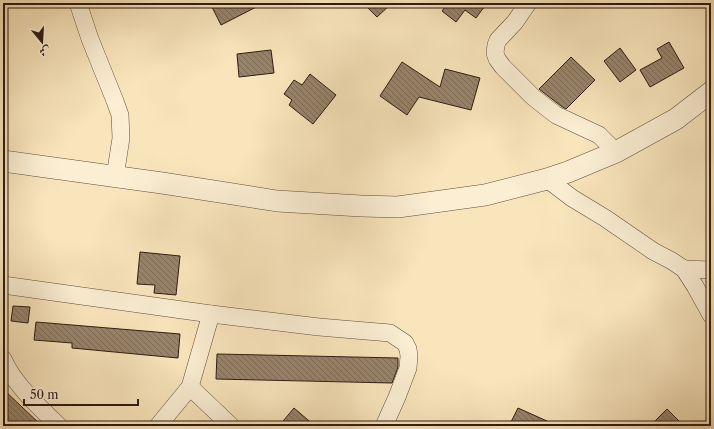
<svg xmlns="http://www.w3.org/2000/svg" width="714" height="429" font-family="'Libre Caslon Text',Amiri,serif">
  <style>
    .building { fill: url(#building-back-hatch); stroke: #2e1a13 }
    .lines { fill: none; stroke-linecap: round; stroke-linejoin: round }
    .minor-casing { stroke: #614d3d; stroke-width: 18 }
    .tertiary-casing { stroke: #614d3d; stroke-width: 22 }
    .minor { stroke: #fbeed3; stroke-width: 17 }
    .tertiary { stroke: #fbeed3; stroke-width: 21 }
  </style>
  <defs>
    <pattern id="building-back-hatch" width="6" height="6" patternUnits="userSpaceOnUse"><rect width="6" height="6" fill="#98846b"/><path d="M-1 5l2 2M0 0l6 6M5-1l2 2" fill="none" stroke="#7c6b57"/></pattern>
  </defs>
  <rect width="100%" height="100%" fill="#f9e5bc"/>
  <filter id="stains"><feTurbulence type="fractalNoise" baseFrequency=".005" numOctaves="4"/><feColorMatrix values="0 0 0 0 .2 0 0 0 0 .09 0 0 0 0 .02 0 0 0 .5 -.17"/></filter>
  <radialGradient id="worn" r=".72"><stop offset=".6" stop-color="#630" stop-opacity="0"/><stop offset="1" stop-color="#630" stop-opacity=".3"/></radialGradient>
  <!-- building -->
  <g class="building">
    <polygon points="210,3 264,3 221,25"/>
    <polygon points="363,3 392,3 377,17"/>
    <polygon points="448,3 487,3 476,18 465,10 456,22 442,11"/>
    <polygon points="669,42 684,68 650,87 640,70 662,58 657,49"/>
    <polygon points="620,48 636,70 620,82 604,61"/>
    <polygon points="271,50 274,73 239,77 237,54"/>
    <polygon points="571,57 595,80 566,109 561,106 539,89"/>
    <polygon points="402,62 440,87 445,69 480,78 471,110 419,97 407,115 380,96"/>
    <polygon points="310,74 336,95 313,124 289,105 292,100 284,94 294,80 302,85"/>
    <polygon points="140,252 180,256 176,295 154,293 155,285 137,284"/>
    <polygon points="13,306 30,307 28,323 11,321"/>
    <polygon points="36,322 180,334 178,358 72,348 72,343 34,340"/>
    <polygon points="217,354 398,358 398,367 392,383 216,379"/>
    <polygon points="3,389 42,426 11,426 3,418"/>
    <polygon points="294,408 315,426 279,426"/>
    <polygon points="518,408 558,426 509,426"/>
    <polygon points="667,409 684,426 650,426"/>
  </g>
  <g class="lines">
    <!-- minor casing -->
    <g class="minor-casing">
      <g id="minor">
        <polyline points="78,3 90,39 115,101 120,115 121,138 115,177"/>
        <polyline points="528,3 515,22 498,40 496,45 495,53 497,59 503,67 533,97 556,115 599,135 616,152"/>
        <polyline points="547,179 572,198 605,218 653,251 672,261 684,269 695,286 711,315"/>
        <polyline points="684,269 711,270"/>
        <polyline points="3,285 211,314 319,327 390,333 405,343 408,349 409,356 408,368 397,397 384,426"/>
        <path d="M3,359C13,383 40,408 59,426"/>
        <polyline points="190,387 231,426"/>
        <polyline points="158,426 190,387 211,314"/>
      </g>
    </g>
    <!-- tertiary casing -->
    <g class="tertiary-casing">
      <polyline id="tertiary" points="3,161 162,183 277,201 361,206 398,207 485,195 547,179 568,172 616,152 676,119 711,92"/>
    </g>
    <!-- minor -->
    <use href="#minor" class="minor"/>
    <!-- tertiary -->
    <use href="#tertiary" class="tertiary"/>
  </g>
  <!-- margin -->
  <rect width="714" height="429" fill="none" stroke="#f9e5bc" stroke-width="16"/>
  <rect x="4" y="4" width="706" height="421" fill="none" stroke="#2e1a13" stroke-width="2"/>
  <rect x="8" y="8" width="698" height="413" fill="none" stroke="#2e1a13"/>
  <!-- north arrow -->
  <g transform="translate(42 42) rotate(162)" stroke="#fbeed3" stroke-width="3" paint-order="stroke">
  <path d="M0-3L7 15L0 10L-7 15Z" fill="#2e1a13"/>
  <text y="-6" font-size="11" font-weight="bold" text-anchor="middle" fill="#2e1a13">ش</text>
  </g>
  <!-- scale -->
  <path d="M24 399v6h114v-6" fill="none" stroke="#2e1a13" stroke-width="2"/>
  <text x="30" y="399" font-size="12" fill="#2e1a13" stroke="#fbeed3" stroke-width="3" paint-order="stroke">50 m</text>
  <rect width="100%" height="100%" filter="url(#stains)"/>
  <rect width="100%" height="100%" fill="url(#worn)"/>
</svg>
